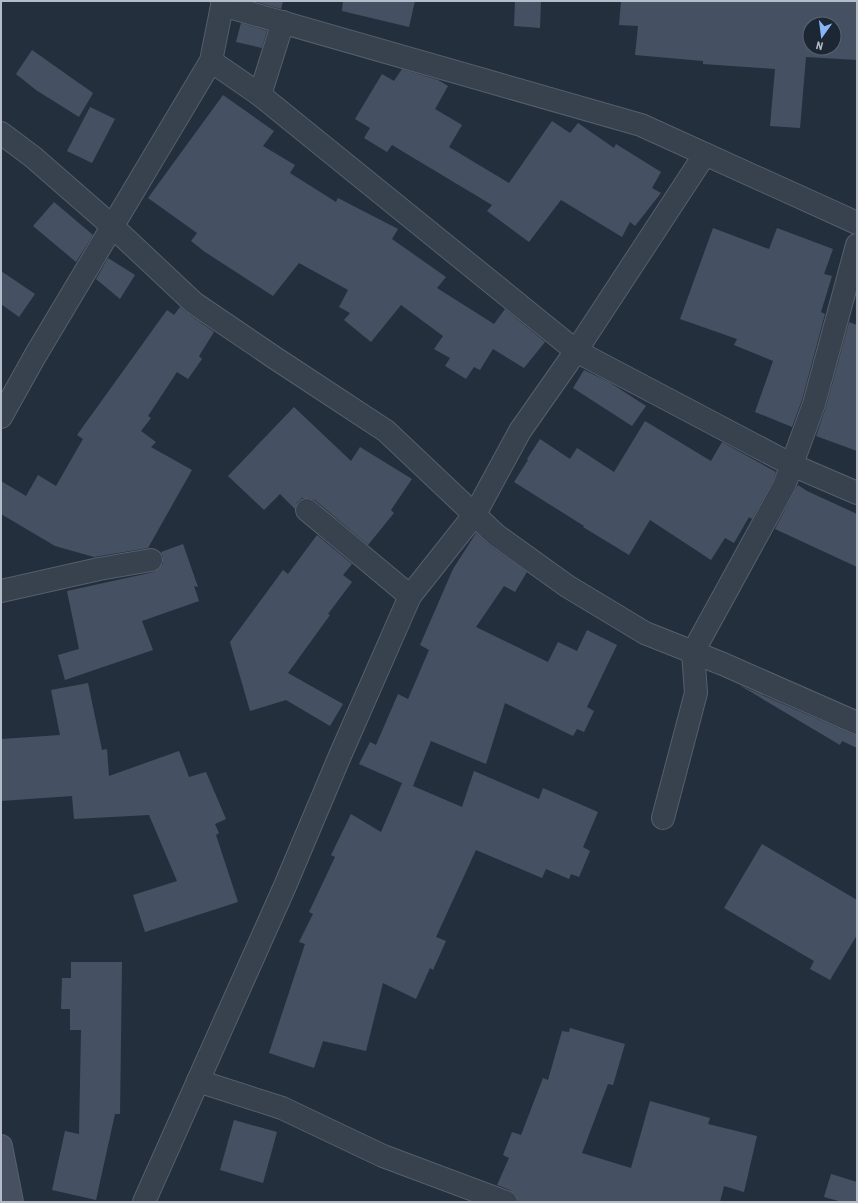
<svg xmlns="http://www.w3.org/2000/svg" width="858" height="1203" font-family="'Roboto Condensed',sans-serif">
  <style>
    .building { fill: #455162; fill-rule: evenodd }
    .lines { fill: none; stroke-linecap: round; stroke-linejoin: round }
    .street-casing { stroke: #565f6c; stroke-width: 24 }
    .secondary-casing { stroke: #565f6c; stroke-width: 24 }
    .street { stroke: #38414e; stroke-width: 22 }
    .secondary { stroke: #465061; stroke-width: 22 }
  </style>
  <rect width="100%" height="100%" fill="#242f3e"/>
  <!-- building -->
  <g class="building">
    <polygon points="253,1 283,1 281,9"/>
    <polygon points="343,1 415,1 409,27 342,11"/>
    <polygon points="515,1 541,1 540,28 514,26"/>
    <path d="M621,1H857V60L806,57L800,128L770,126L775,69L703,64V61L635,55L638,26L619,25ZM810,24H834V48H810Z"/>
    <polygon points="241,23 267,31 262,48 236,42"/>
    <polygon points="32,50 93,93 79,117 36,90 16,74"/>
    <polygon points="402,69 438,80 448,86 435,109 462,125 449,147 509,183 552,121 570,133 578,123 614,148 616,144 661,172 652,188 661,193 635,226 630,222 622,237 561,200 529,242 487,211 492,205 392,145 387,152 364,138 370,128 355,119 382,74 394,81"/>
    <polygon points="223,95 274,131 263,146 295,165 290,173 336,202 338,198 398,229 392,239 446,277 437,288 494,324 505,309 545,342 524,368 493,349 480,370 474,367 466,379 445,366 450,358 434,349 443,336 401,305 371,342 344,320 350,313 339,307 348,290 299,263 273,296 205,252 191,241 197,233 148,198"/>
    <polygon points="90,107 115,119 92,163 67,151"/>
    <polygon points="54,202 93,235 76,262 33,226"/>
    <polygon points="713,228 769,249 777,228 833,249 824,274 832,276 821,312 825,314 802,400 792,427 755,412 773,361 734,345 737,339 680,319"/>
    <polygon points="108,258 135,275 120,299 96,279"/>
    <polygon points="1,271 35,294 19,317 1,304"/>
    <polygon points="180,307 187,313 214,332 199,356 202,359 188,379 177,372 148,416 151,418 141,431 156,442 151,447 192,470 148,548 94,557 55,546 1,514 1,481 26,496 38,475 56,486 83,439 77,435 167,310 174,315"/>
    <polygon points="849,322 857,325 857,451 816,436 826,407"/>
    <polygon points="584,370 609,382 646,406 632,426 573,388"/>
    <polygon points="294,407 351,461 360,447 412,479 391,510 394,513 368,545 315,500 309,498 302,498 297,502 295,509 280,494 264,510 228,476"/>
    <polygon points="645,421 711,461 722,442 776,472 773,481 752,519 749,517 734,543 725,538 711,560 650,520 629,555 583,527 584,526 514,482 528,460 527,459 540,439 570,459 577,448 614,472"/>
    <polygon points="798,485 807,491 857,514 857,567 775,529"/>
    <polygon points="476,533 489,545 527,572 515,592 504,586 476,627 548,662 558,642 577,651 587,630 617,645 587,707 594,711 584,732 577,729 573,736 505,703 486,764 431,741 413,786 462,807 474,771 539,799 543,788 598,812 583,847 590,851 579,877 571,874 569,879 546,869 542,878 476,850 436,937 446,941 433,970 430,968 416,999 383,983 366,1051 323,1041 314,1068 269,1053 305,944 299,942 313,914 309,912 335,857 331,855 351,814 381,832 402,783 359,764 370,742 376,745 398,694 408,699 429,650 420,645 453,569"/>
    <polygon points="317,535 352,564 343,575 352,582 328,614 330,615 288,673 343,704 330,726 286,700 250,711 230,642 283,570 288,574"/>
    <polygon points="183,544 198,587 194,586 199,601 142,621 153,650 65,680 58,655 79,649 67,591 154,572 159,569 163,564 163,557 161,552"/>
    <polygon points="88,683 102,750 107,749 109,776 179,751 189,777 206,772 226,819 215,824 219,833 216,835 238,902 145,932 133,895 177,881 149,815 74,819 72,796 1,801 1,739 60,735 51,690"/>
    <polygon points="739,685 852,734 857,735 857,748 842,741 840,745"/>
    <polygon points="762,844 857,900 857,935 830,980 810,969 814,961 724,908"/>
    <polygon points="71,962 122,962 120,1114 115,1114 96,1200 52,1190 65,1131 79,1134 81,1030 70,1030 70,1009 61,1009 62,978 71,978"/>
    <polygon points="570,1028 625,1044 613,1085 608,1084 582,1153 631,1168 650,1101 710,1118 708,1124 757,1136 744,1192 724,1186 720,1202 519,1202 515,1194 510,1190 497,1185 509,1158 503,1155 512,1132 521,1135 543,1078 548,1080 562,1031 569,1032"/>
    <polygon points="234,1120 277,1132 263,1183 220,1170"/>
    <polygon points="831,1174 857,1182 857,1202 842,1202 824,1197"/>
  </g>
  <g class="lines">
    <!-- street casing -->
    <g class="street-casing">
      <g id="street">
        <polyline points="222,5 641,125 857,223"/>
        <polyline points="211,61 260,95 576,351 792,465 857,493"/>
        <polyline points="260,95 283,22"/>
        <polyline points="1,133 33,157 112,226 194,303 275,358 386,431 496,535 567,586 645,633 723,664 857,723"/>
        <polyline points="1,417 35,356 211,61 223,1"/>
        <polyline points="307,510 410,596"/>
        <polyline points="1,591 99,569 151,560"/>
        <polyline points="663,818 696,693 693,652 784,486 814,404 857,245"/>
        <polyline points="198,1081 282,1108 383,1156 506,1202"/>
        <polyline points="144,1202 285,886 339,758 410,596 475,514 520,431 576,351 705,154"/>
      </g>
    </g>
    <!-- secondary casing -->
    <g class="secondary-casing">
      <polyline id="secondary" points="1,1146 12,1202"/>
    </g>
    <!-- street -->
    <use href="#street" class="street"/>
    <!-- secondary -->
    <use href="#secondary" class="secondary"/>
  </g>
  <!-- border -->
  <rect width="858" height="1203" fill="none" stroke="#b4bcc9" stroke-width="4"/>
  <!-- north arrow -->
  <g transform="translate(822 36) rotate(194)"><circle r="19" fill="#1d2633" stroke="#59626f"/>
  <path d="M0-3L7 15L0 10L-7 15Z" fill="#8ab4f8"/>
  <text y="-6" font-size="11" font-weight="bold" text-anchor="middle" fill="#b4bcc9">N</text>
  </g>
</svg>
